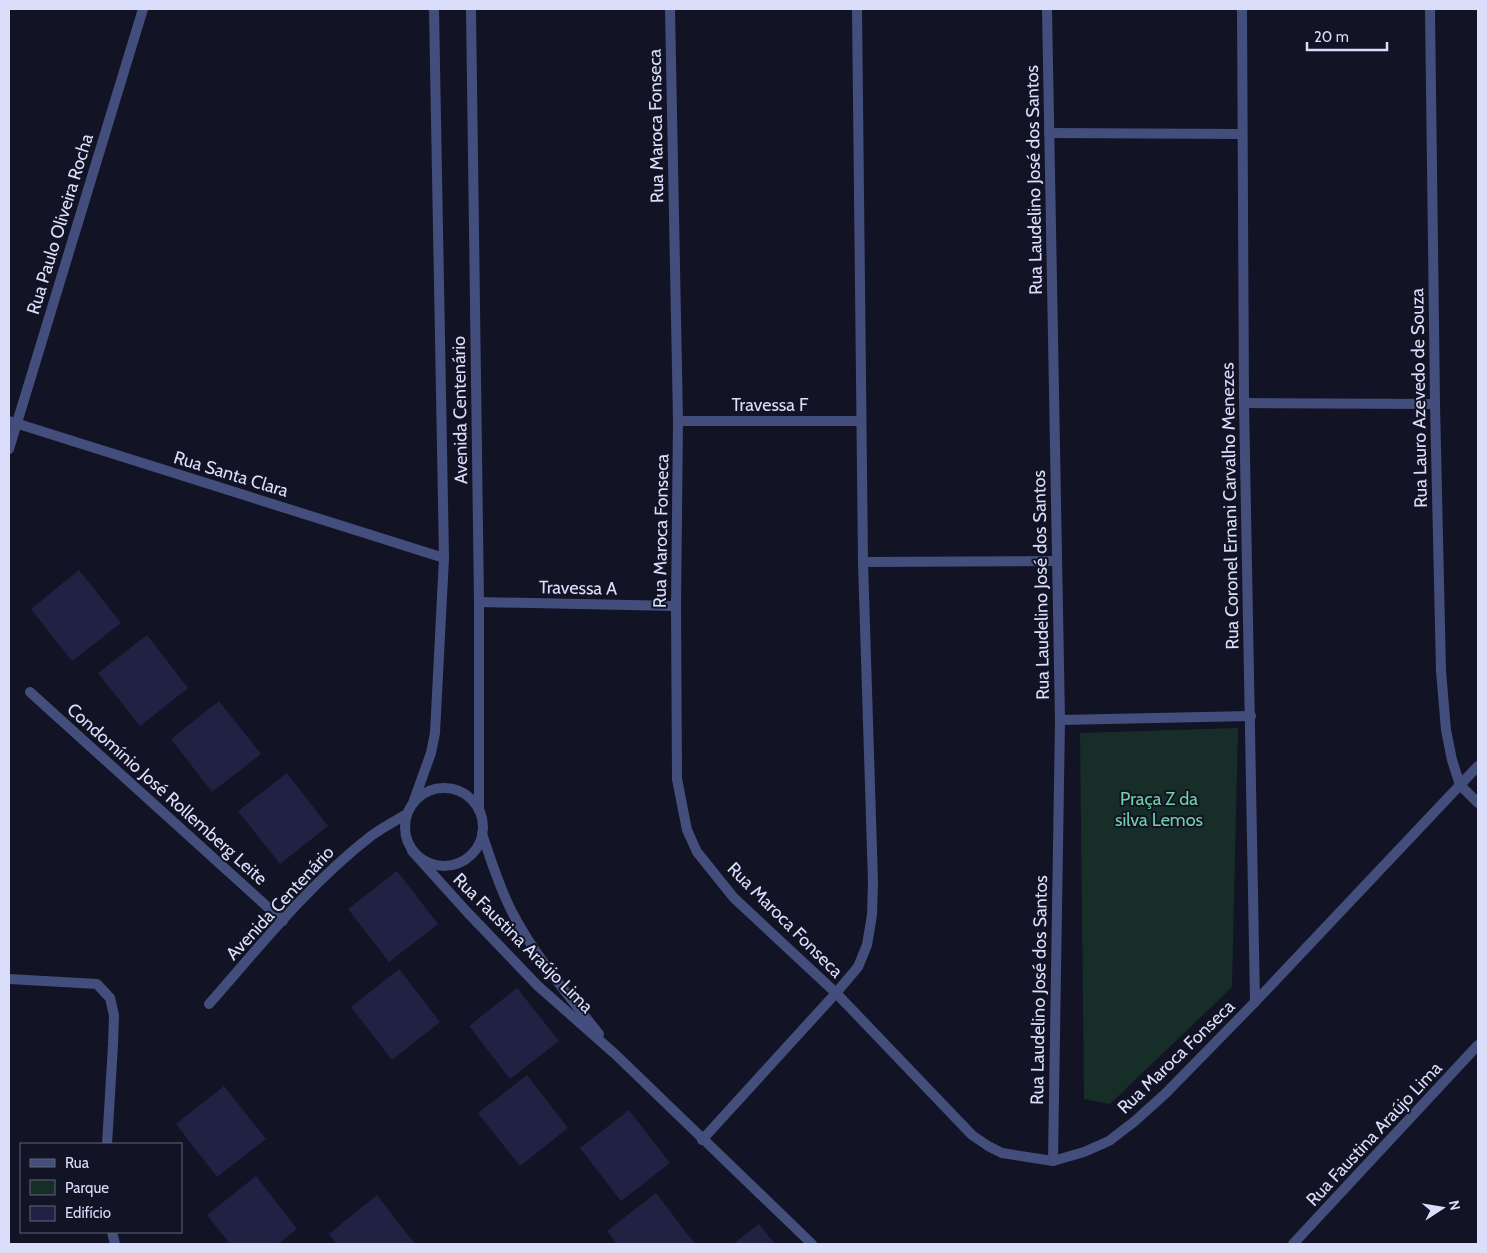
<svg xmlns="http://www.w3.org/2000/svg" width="1487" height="1253" font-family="Cabin,sans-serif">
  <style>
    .green { fill: #162e27 }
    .building { fill: #212143 }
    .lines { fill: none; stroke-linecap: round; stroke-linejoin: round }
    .minor { stroke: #434e7d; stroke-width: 10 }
    .tertiary { stroke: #434e7d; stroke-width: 10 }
    .labels { text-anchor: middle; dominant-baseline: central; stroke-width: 4; stroke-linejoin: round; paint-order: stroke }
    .street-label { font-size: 18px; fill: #dadefa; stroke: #121324 }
    .park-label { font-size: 18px; fill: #6fd2a3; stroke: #121324 }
  </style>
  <rect width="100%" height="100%" fill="#121324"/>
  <!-- green -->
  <polygon class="green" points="1238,728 1232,987 1110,1104 1084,1099 1080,733"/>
  <!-- building -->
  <g class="building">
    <polygon points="79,570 121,623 72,661 31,609"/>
    <polygon points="147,635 188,688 140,726 98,673"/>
    <polygon points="219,701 261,754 212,792 171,739"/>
    <polygon points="287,773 328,826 280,864 238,811"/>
    <polygon points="397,871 438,924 389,962 348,909"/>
    <polygon points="399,969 440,1022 392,1060 351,1007"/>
    <polygon points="517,988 559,1041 510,1079 469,1026"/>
    <polygon points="527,1075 568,1128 520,1166 478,1113"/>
    <polygon points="224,1086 266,1139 217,1177 176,1124"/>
    <polygon points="629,1110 670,1163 621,1201 580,1148"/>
    <polygon points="256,1176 297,1229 278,1244 230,1244 207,1215"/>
    <polygon points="656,1193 695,1244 617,1244 607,1231"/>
    <polygon points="377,1195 415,1244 337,1244 329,1234"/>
    <polygon points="759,1224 775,1244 733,1244"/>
  </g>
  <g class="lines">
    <!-- minor -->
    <g class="minor">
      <polyline points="670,9 678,421 676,606 677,779 687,830 697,852 734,898 836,993 972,1135 988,1146 1002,1153 1053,1161 1084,1152 1109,1141 1135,1121 1166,1093 1255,1002 1478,766"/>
      <polyline points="1047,9 1060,720 1053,1161"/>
      <polyline points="1242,9 1244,403 1255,1002"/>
      <polyline points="1430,9 1435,404 1441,671 1446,730 1452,760 1460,785 1478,803"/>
      <polyline points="1049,133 1242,134"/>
      <polyline points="1244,403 1435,404"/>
      <polyline points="9,421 444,558"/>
      <polyline points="678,421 861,421"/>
      <polyline points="9,449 143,9"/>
      <polyline points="863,562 1056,561"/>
      <polyline points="479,602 676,606"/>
      <polyline points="30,692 283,921"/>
      <polyline points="1060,720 1251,716"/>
      <polyline points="9,979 97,984 110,998 114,1015 113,1045 107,1144"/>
      <path d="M209,1004C260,946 309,884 371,836C382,828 395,821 407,814"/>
      <polyline points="702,1140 836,993 858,967 867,945 872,915 873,882 863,562 857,9"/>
      <polyline points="112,1232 115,1244"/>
    </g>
    <!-- tertiary -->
    <g class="tertiary">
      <polyline points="471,9 479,602 479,810"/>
      <circle cx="444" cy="827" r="39"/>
      <polyline points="413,803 431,753 435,733 444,558 434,9"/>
      <path d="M482,834C491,860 499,887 512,912C535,956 568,995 599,1034"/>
      <polyline points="412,851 468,913 538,986 615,1054 812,1244"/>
      <polyline points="1293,1244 1478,1045"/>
    </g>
  </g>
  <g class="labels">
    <!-- street labels -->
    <g class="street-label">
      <text transform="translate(656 126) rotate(-91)">Rua Maroca Fonseca</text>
      <text transform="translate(1034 180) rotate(-91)">Rua Laudelino José dos Santos</text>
      <text transform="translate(60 224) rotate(-73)">Rua Paulo Oliveira Rocha</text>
      <text transform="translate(1419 398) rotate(-91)">Rua Lauro Azevedo de Souza</text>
      <text x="770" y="405">Travessa F</text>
      <text transform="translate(460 410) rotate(-91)">Avenida Centenário</text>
      <text transform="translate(231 474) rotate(17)">Rua Santa Clara</text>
      <text transform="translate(1230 506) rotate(-91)">Rua Coronel Ernani Carvalho Menezes</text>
      <text transform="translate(661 531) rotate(-89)">Rua Maroca Fonseca</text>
      <text transform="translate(1041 585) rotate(-91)">Rua Laudelino José dos Santos</text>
      <text transform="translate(578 588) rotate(1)">Travessa A</text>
      <text transform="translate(167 794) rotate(42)">Condomínio José Rollemberg Leite</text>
      <text transform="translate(280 903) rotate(-47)">Avenida Centenário</text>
      <text transform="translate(785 920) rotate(45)">Rua Maroca Fonseca</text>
      <text transform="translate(523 943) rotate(45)">Rua Faustina Araújo Lima</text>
      <text transform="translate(1039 990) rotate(-89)">Rua Laudelino José dos Santos</text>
      <text transform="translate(1176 1057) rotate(-44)">Rua Maroca Fonseca</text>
      <text transform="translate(1374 1134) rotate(-47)">Rua Faustina Araújo Lima</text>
    </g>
    <!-- park labels -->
    <g class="park-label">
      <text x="1159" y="799">Praça Z da<tspan x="1159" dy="21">silva Lemos</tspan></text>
    </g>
  </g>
  <!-- border -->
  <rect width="1487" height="1253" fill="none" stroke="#dadefa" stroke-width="20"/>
  <!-- legend -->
  <rect x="20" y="1143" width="162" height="90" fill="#121324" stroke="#62647a"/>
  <rect x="30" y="1159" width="25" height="8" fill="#434e7d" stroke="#62647a"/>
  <text x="65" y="1168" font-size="15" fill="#dadefa">Rua</text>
  <rect x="30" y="1180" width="25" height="15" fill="#162e27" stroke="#62647a"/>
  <text x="65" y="1193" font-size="15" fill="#dadefa">Parque</text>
  <rect x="30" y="1206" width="25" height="15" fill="#212143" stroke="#62647a"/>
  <text x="65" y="1218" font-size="15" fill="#dadefa">Edifício</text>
  <!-- north arrow -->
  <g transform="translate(1442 1208) rotate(78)" stroke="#121324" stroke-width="4" paint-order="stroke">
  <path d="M0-4L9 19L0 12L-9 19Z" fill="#dadefa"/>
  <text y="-8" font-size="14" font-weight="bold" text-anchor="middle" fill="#dadefa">N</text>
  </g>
  <!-- scale -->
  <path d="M1307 42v8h80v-8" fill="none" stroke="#dadefa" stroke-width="2.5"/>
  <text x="1314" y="42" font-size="15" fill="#dadefa" stroke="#121324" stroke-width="4" paint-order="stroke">20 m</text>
</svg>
